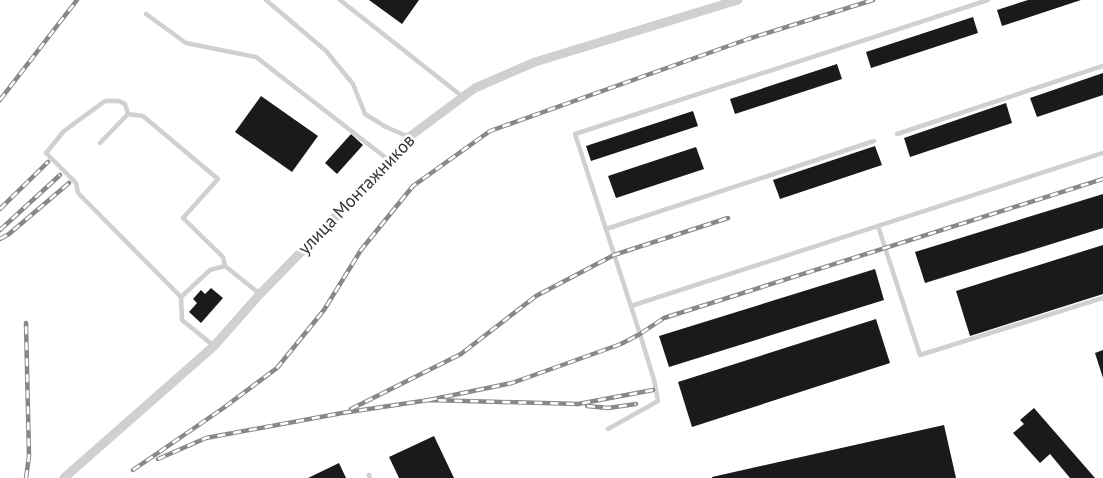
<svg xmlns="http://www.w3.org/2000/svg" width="1103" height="478" font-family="'PT Sans',sans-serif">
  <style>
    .building { fill: #1a1a1a }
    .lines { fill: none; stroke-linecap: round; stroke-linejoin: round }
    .service { stroke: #d0d0d0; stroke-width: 4.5 }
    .minor { stroke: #d0d0d0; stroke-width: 9 }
    .rail-casing { stroke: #888; stroke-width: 4.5 }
    .rail { stroke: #fff; stroke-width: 2.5; stroke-dasharray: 8; stroke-linecap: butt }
    .labels { text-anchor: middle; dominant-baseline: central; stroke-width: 5; stroke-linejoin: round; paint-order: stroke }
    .street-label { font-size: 18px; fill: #333; stroke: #fff }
  </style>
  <rect width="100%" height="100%" fill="#fff"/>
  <!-- building -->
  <g class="building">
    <polygon points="369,0 419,0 402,24"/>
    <polygon points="1028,0 1081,0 1002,26 997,10"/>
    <polygon points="973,17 978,33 871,68 866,52"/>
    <polygon points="837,64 842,79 735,114 730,99"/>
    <polygon points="1103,73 1103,95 1037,117 1030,98"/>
    <polygon points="261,96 318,136 292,172 235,132"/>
    <polygon points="1006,103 1012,123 910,157 904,138"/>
    <polygon points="693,111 698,126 591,161 586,146"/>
    <polygon points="351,134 363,145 337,174 325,163"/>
    <polygon points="875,146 882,165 780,199 773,180"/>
    <polygon points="696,147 704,169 616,198 608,176"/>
    <polygon points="1103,194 1103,228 925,283 915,252"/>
    <polygon points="1103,245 1103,294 970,336 956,291"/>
    <polygon points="875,269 884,300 669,367 659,336"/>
    <polygon points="211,288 223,298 201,323 189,312 197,303 193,299 201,290 205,294"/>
    <polygon points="876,319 890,363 692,427 678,382"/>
    <polygon points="1103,350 1103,378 1095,353"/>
    <polygon points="1034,408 1095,478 1070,478 1050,454 1040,463 1013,433 1024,424 1020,420"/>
    <polygon points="944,425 956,478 712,478 712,477"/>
    <polygon points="434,436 454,478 399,478 389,457"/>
    <polygon points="339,463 346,478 308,478"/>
  </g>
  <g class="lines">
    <!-- service -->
    <g class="service">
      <polyline points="266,0 326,51 353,84 365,114 386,127 409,137"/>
      <polyline points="340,0 463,97"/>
      <polyline points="146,14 186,43 256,57 390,161"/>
      <polyline points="128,114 125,104 119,101 105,101 64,131 46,153 76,183 78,193 181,297 182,320 214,346"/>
      <polyline points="897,134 1103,66"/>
      <polyline points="100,143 128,114 143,116 218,179 183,218 223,257 225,266 260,294"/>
      <polyline points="878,226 920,355 1103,298"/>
      <polyline points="606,229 874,141"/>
      <polyline points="181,297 210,270 225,266"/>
      <polyline points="631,306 1103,153"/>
      <polyline points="608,429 658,401 654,380 640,334 575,134 988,0"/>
      <polyline points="369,475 370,478"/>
    </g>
    <!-- minor -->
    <polyline class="minor" points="64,478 214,346 260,294 390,161 409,137 475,88 535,62 738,0"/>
    <!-- rail casing -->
    <g class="rail-casing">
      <g id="rail">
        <polyline points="0,100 77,0"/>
        <polyline points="0,209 48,162"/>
        <polyline points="0,230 60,175"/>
        <polyline points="0,239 9,234 69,183"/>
        <polyline points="429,400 512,383 621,344 640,334 664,318 1103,179"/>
        <polyline points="587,406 608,408 636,404"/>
        <polyline points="351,409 461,354 536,296 614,255 728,218"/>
        <polyline points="158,459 206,438 342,413 429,400 578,404 653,390"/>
        <polyline points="133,470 222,409 277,368 324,310 361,250 413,186 490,131 748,39 873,0"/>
        <polyline points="26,478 29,456 26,323"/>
      </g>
    </g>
    <!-- rail -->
    <use href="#rail" class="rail"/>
  </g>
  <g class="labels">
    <!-- street labels -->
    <g class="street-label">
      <text transform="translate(356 194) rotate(-46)">улица Монтажников</text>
    </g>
  </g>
</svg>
